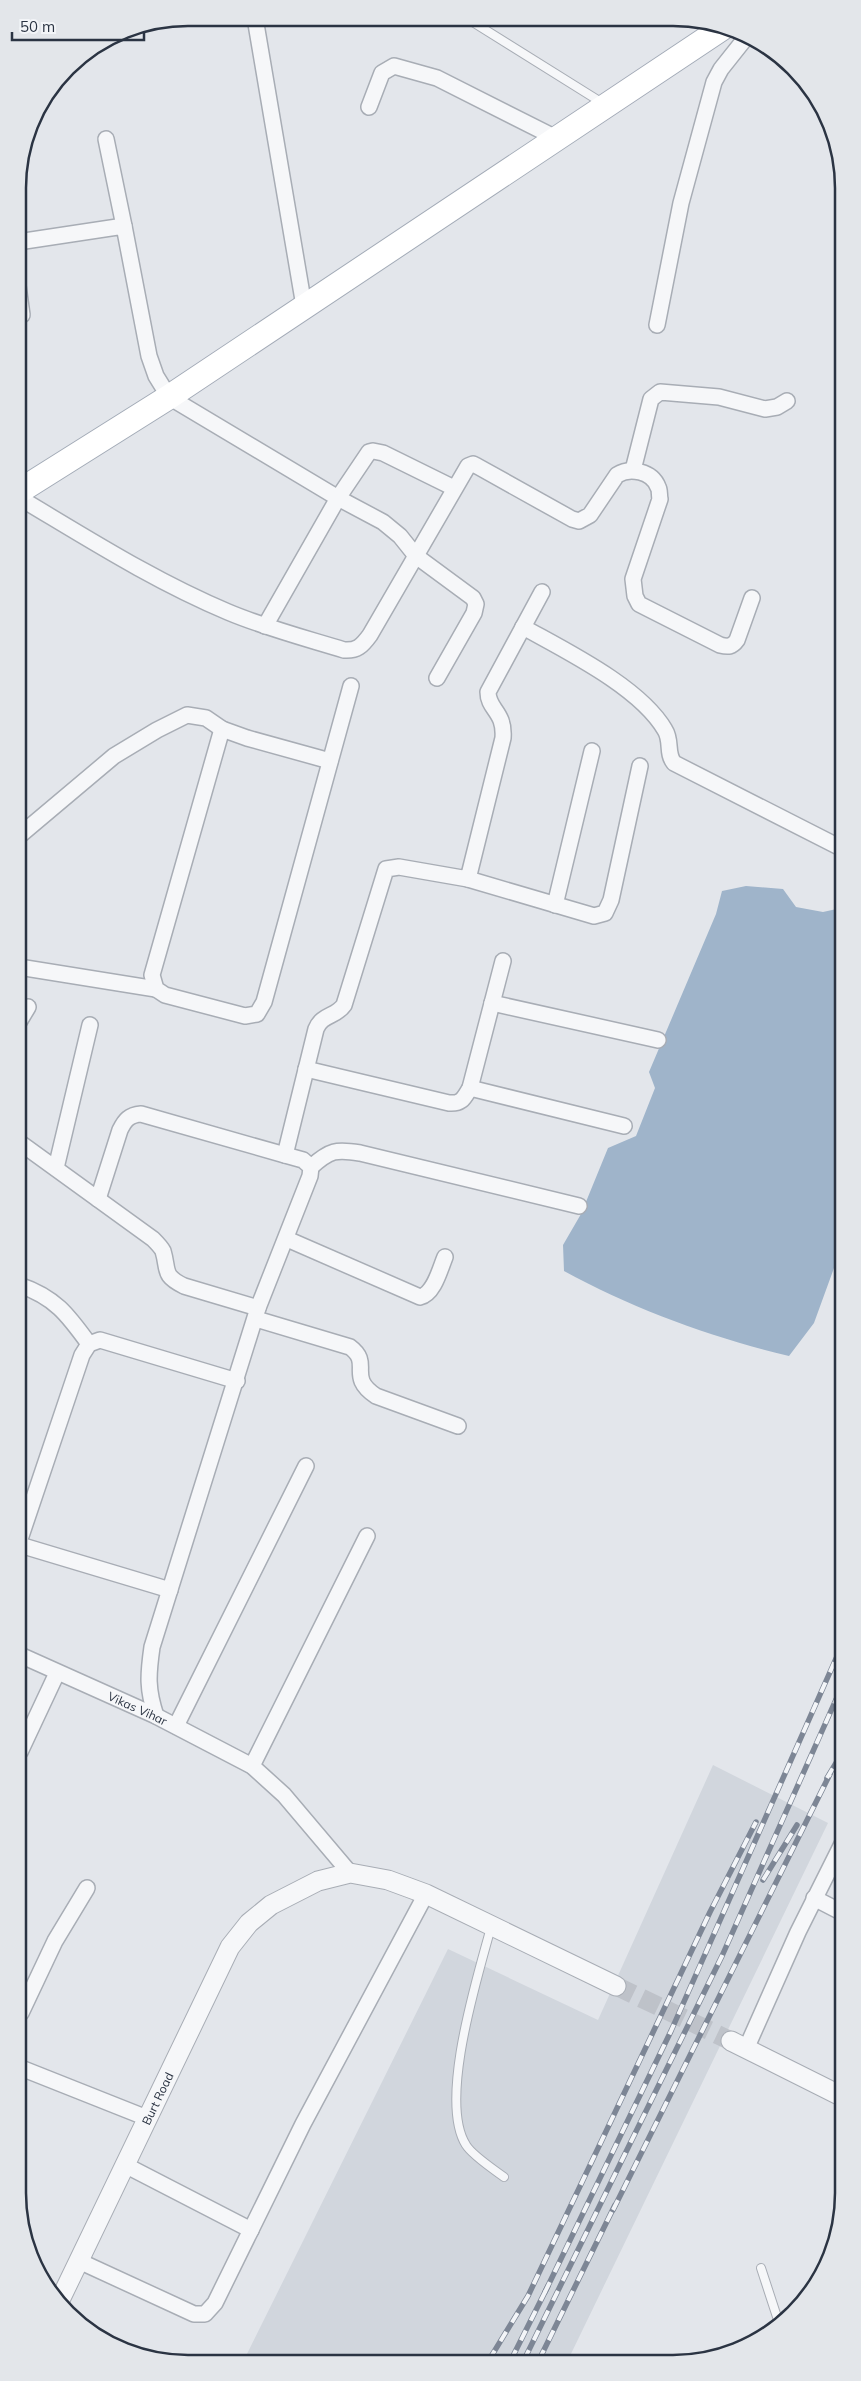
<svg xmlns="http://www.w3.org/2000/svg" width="861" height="2381" font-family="Mulish,sans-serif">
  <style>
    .built { fill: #d1d6dd }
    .water { fill: #9fb4ca }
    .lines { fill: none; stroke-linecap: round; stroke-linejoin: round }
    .tertiary-tunnel { stroke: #bec2c9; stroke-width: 19; stroke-dasharray: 19 9; stroke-linecap: butt }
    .service-casing { stroke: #a8adb5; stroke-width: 10 }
    .minor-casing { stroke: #a8adb5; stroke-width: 18 }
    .tertiary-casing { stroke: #a8adb5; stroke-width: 21 }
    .primary-casing { stroke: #a3abb7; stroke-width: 26 }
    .service { stroke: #f6f7f9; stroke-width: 8 }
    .minor { stroke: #f6f7f9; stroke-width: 15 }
    .tertiary { stroke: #f6f7f9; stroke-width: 19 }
    .primary { stroke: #fff; stroke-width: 24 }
    .rail-casing { stroke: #7d8695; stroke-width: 5.5 }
    .rail { stroke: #f3f5f8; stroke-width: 4; stroke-dasharray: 11; stroke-linecap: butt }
    .labels { text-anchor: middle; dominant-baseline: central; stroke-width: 5; stroke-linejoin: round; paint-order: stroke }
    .street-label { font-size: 12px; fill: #2b3443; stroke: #f3f5f8 }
    .rim { fill: none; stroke: #2b3443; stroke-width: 2.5 }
  </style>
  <rect width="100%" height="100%" fill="#e3e6eb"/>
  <!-- built -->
  <polygon class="built" points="713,1765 828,1823 568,2360 244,2360 448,1949 598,2020"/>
  <!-- water -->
  <path class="water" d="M746,886L783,889L796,907L823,912L841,908L842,1246L814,1323L789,1356C713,1338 633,1309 564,1271L563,1245L581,1214L608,1148L636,1136L655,1088L649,1072L716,914L722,891Z"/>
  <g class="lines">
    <!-- tertiary-tunnel -->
    <polyline class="tertiary-tunnel" points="616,1986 731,2041"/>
    <!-- service casing -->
    <g class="service-casing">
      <g id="service">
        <polyline points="468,19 604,104"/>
        <path d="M491,1927C478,1976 438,2101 466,2145C472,2155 493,2169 504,2177"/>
        <polyline points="761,2268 779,2323"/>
      </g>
    </g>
    <!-- minor casing -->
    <g class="minor-casing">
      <g id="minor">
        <polyline points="255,18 304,306"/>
        <polyline points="369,107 382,73 394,66 437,78 556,138"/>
        <polyline points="106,139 124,226"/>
        <polyline points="18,242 124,226 149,356 156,376 169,397 338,498 383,522 400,536 416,556 473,598 476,604 474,613 437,678"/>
        <polyline points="18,286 22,315"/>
        <polyline points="657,325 681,203 714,82 721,69 748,35"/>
        <polyline points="633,470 651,399 660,392 719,397 765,409 777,407 787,401"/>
        <path d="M18,497C87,538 154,581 228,612C266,628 305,638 344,650C357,651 362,646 370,635L468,466L473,464L477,466L572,519L579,521L590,515L617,475C630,467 652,471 658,487C660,490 659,495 660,499L633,579L635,596L639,604L720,645C728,647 732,647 737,640L752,598"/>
        <polyline points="265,626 338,498 369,452 373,451 383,453 454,488"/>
        <path d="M523,627C566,651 640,687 665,730C672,741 666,753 674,763L841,848"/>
        <polyline points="222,729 152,975 156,989 165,995 245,1016 257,1014 264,1002 351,686"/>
        <polyline points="19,836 114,756 157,730 187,715 206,718 222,729 247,738 330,761"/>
        <polyline points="468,879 594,916 605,913 611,900 640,766"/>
        <polyline points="555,905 592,751"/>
        <polyline points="19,967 156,989"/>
        <polyline points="492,1003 658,1040"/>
        <polyline points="19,1022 28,1007"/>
        <path d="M306,1069L449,1103C462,1104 464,1098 470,1088L503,961"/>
        <polyline points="470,1088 624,1126"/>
        <path d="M19,1142L153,1239C156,1242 161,1247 163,1251C169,1271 162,1275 184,1286L258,1308"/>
        <path d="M311,1167C330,1150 336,1149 360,1153L579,1206"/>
        <polyline points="56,1168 90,1025"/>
        <path d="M98,1199L120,1130C125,1120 129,1115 141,1114L285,1155"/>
        <path d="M287,1239L420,1297C434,1294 440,1269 445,1257"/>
        <path d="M19,1285C55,1297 68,1315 89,1344"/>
        <path d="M256,1319L350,1347C373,1364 346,1376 376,1396L458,1426"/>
        <polyline points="20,1539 82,1355 89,1344 100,1340 237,1381"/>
        <polyline points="20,1545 170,1590"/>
        <path id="s1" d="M20,1655L156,1716L252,1766L284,1795L350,1873"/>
        <path d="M156,1716C147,1689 148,1675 152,1647L258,1308L310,1176L311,1167L303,1160L285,1155L316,1029C322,1014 336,1017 344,1005L386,869L399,867L468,879L503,738C505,711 488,710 488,692L542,592"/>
        <polyline points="176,1726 306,1466"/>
        <polyline points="20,1752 57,1673"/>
        <polyline points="252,1766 367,1536"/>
        <polyline points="814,1898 843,1913"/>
        <polyline points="21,2013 55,1941 87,1888"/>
        <polyline points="746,2049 798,1932 843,1842"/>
        <polyline points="21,2068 147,2118"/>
        <polyline points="125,2165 251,2230"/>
        <polyline points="79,2261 194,2314 205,2314 215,2303 303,2124 426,1894"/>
      </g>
    </g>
    <!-- tertiary casing -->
    <g class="tertiary-casing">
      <g id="tertiary">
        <polyline points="731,2041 843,2097"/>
        <path id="s2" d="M59,2302L230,1947L249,1923L271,1905L318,1881L350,1873L388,1880L426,1894L616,1986"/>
      </g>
    </g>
    <!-- primary casing -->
    <g class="primary-casing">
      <polyline id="primary" points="18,492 169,397 724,27"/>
    </g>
    <!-- service -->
    <use href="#service" class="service"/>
    <!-- minor -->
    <use href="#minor" class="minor"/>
    <!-- tertiary -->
    <use href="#tertiary" class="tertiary"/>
    <!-- primary -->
    <use href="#primary" class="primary"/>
    <!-- rail casing -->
    <g class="rail-casing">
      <g id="rail">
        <polyline points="827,1778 842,1753"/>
        <polyline points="763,1880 797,1825"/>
        <polyline points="613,2210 830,1774"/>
        <polyline points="545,2292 671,2031 842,1645"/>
        <polyline points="489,2360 528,2296 710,1912 756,1822"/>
        <polyline points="511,2360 548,2286"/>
        <polyline points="524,2360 722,1956 842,1686"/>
        <polyline points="539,2360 615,2205"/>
      </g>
    </g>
    <!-- rail -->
    <use href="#rail" class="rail"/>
  </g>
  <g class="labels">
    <!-- street labels -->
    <g class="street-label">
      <text stroke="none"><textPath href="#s1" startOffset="129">Vikas Vihar</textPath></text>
      <text stroke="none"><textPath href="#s2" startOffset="226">Burt Road</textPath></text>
    </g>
  </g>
  <!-- crop -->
  <path d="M0 0H861V2381H0ZM188 26H673A162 162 0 0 1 835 188V2193A162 162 0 0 1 673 2355H188A162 162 0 0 1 26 2193V188A162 162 0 0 1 188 26Z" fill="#e3e6ea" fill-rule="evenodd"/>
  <path class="rim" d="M188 26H673A162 162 0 0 1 835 188V2193A162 162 0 0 1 673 2355H188A162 162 0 0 1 26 2193V188A162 162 0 0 1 188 26Z"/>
  <!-- scale -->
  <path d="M12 32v8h132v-8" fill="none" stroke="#2b3443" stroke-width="2.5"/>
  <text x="20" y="32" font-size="15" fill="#2b3443" stroke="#f3f5f8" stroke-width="4" paint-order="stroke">50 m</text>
</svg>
